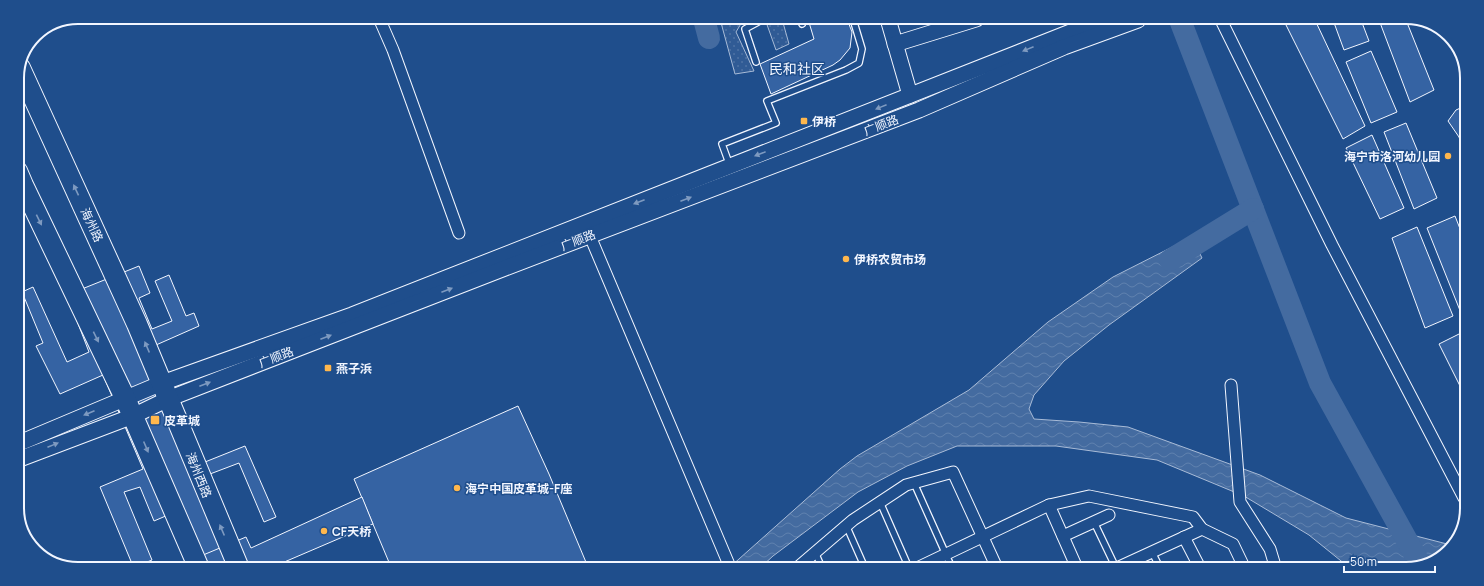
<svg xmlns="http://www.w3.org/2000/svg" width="1484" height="586" font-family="Manrope,'Noto Sans SC',sans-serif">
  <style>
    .park { fill: url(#park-dots); stroke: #a8bbd7 }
    .water { fill: url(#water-waves); stroke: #a8bbd7 }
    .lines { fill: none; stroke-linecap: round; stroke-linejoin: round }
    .river { stroke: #446ba0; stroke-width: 22 }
    .building { fill: #3563a3; stroke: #f2f6ff }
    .lane-casing { stroke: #f2f6ff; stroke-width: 8 }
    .street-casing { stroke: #f2f6ff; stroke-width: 13 }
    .secondary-casing { stroke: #f2f6ff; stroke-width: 17 }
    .highway-casing { stroke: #f2f6ff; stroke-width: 22 }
    .lane { stroke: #1f4e8c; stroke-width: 5.5 }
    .street { stroke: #1f4e8c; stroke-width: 11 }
    .secondary { stroke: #1f4e8c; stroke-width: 15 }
    .highway { stroke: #1f4e8c; stroke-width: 20 }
    .oneway { fill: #7e9ac0 }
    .poi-dot { fill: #ffb74d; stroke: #1f4e8c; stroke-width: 1.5 }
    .labels { text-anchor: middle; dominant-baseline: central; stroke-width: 3; stroke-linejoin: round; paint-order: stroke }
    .poi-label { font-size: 12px; font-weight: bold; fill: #f2f6ff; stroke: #1f4e8c; text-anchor: start }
    .street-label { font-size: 12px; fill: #f2f6ff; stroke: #1f4e8c }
    .quarter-label { font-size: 14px; fill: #f2f6ff; stroke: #1f4e8c }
    .rim { fill: none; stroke: #f2f6ff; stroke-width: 2 }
  </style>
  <defs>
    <pattern id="park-dots" width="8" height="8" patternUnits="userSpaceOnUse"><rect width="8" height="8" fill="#305b95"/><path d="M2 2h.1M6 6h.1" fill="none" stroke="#4e73a5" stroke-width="1.8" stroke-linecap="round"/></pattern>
    <pattern id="water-waves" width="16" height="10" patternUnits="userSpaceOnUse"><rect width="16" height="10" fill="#446ba0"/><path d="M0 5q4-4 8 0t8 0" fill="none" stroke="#5f81ae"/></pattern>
  </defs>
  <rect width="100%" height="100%" fill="#1f4e8c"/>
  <!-- park -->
  <g class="park">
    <polygon points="720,19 742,19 742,22 736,32 754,71 735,74"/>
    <polygon points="765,19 782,19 789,44 776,50"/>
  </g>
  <!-- water -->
  <polygon class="water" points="1192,237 1202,258 1109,325 1064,361 1034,395 1029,409 1034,419 1079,422 1128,427 1260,475 1346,518 1451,545 1443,557 1406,569 1351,569 1309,535 1244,496 1157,460 1056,446 957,446 907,466 858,492 773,556 761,567 730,567 840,469 857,456 969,390 1048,322 1113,277"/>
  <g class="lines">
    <!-- river -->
    <g class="river">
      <polyline points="704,19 709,38"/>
      <polyline points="1180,20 1320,383 1420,564"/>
      <polyline points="1170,260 1253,209"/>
    </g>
  </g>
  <!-- building -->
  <g class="building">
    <polygon points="808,19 847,19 852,32 850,48 840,60 833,65 771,94 760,64 814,39"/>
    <polygon points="913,19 927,19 915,24"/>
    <polygon points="1293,20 1315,20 1365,126 1343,139 1285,23"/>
    <polygon points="1333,20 1361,20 1369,41 1344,50"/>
    <polygon points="1379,20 1406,20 1434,90 1410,102"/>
    <polygon points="1371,51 1397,112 1371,123 1346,62"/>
    <polygon points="1465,106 1467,107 1466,159 1459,137 1448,121 1456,110"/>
    <polygon points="1406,123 1437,198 1414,209 1384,132"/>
    <polygon points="1372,135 1404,208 1380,219 1346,148"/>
    <polygon points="1455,216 1466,244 1465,323 1427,228"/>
    <polygon points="1417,227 1453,316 1425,328 1392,238"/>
    <polygon points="139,266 150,293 139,298 152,329 172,321 155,281 169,275 186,316 194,313 199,326 156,345 205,462 245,446 276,517 264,522 239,463 210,474 248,566 189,566 168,515 154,521 140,487 124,492 152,560 137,566 133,566 100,487 143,469 103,375 60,394 36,346 43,343 22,292 33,287 67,362 89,352 67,295"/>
    <polygon points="1461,333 1465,341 1465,396 1439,344"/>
    <polygon points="518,406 549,474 588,567 391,567 354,479"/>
    <polygon points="362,497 373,524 275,566 177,566 246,537 251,548"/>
  </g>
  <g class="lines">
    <!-- lane casing -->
    <g class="lane-casing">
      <g id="lane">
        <polyline points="800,19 802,24"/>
        <polyline points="756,62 745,29 758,22 757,19"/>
        <polyline points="730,166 722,144 776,123 767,101 846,70 859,63 862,49 853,19"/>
        <polyline points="914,483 952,568"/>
        <polyline points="880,502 909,568"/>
        <polyline points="1094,522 1116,568"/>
        <polyline points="846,525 865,568"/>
        <polyline points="815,552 822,568"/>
        <polyline points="1152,552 1160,568"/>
      </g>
    </g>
    <!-- street casing -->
    <g class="street-casing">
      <g id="street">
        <polyline points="379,18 393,50 459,233"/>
        <polyline points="1221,20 1332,245 1464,498"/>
        <polyline points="587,229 730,567"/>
        <polyline points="1231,385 1240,502 1270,549 1276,569"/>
        <polyline points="1049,505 1077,568"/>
        <polyline points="1063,536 1109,515"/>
        <polyline points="1184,537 1200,568"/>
        <polyline points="797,568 853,520 906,485 953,472 997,568"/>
        <polyline points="917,568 1049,505 1089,496 1193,517 1202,529 1233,544 1245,569"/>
        <polyline points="1117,568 1202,529"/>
      </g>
    </g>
    <!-- secondary casing -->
    <g class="secondary-casing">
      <g id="secondary">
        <polyline points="888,19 910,95"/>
        <polyline points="895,44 976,19"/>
        <polyline points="17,444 162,383 352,315 1101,20"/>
        <polyline points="17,460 133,416 168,399 505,268 919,110 1064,47 1138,20"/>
      </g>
    </g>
    <!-- highway casing -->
    <g class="highway-casing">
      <g id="highway">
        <polyline points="20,68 137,324 238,566"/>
        <polyline points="17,171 23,185 125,398 198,566"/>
      </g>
    </g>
    <!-- lane -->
    <use href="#lane" class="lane"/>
    <!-- street -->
    <use href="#street" class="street"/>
    <!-- secondary -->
    <use href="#secondary" class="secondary"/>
    <!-- highway -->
    <use href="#highway" class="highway"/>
  </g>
  <!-- one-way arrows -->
  <defs><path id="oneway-solid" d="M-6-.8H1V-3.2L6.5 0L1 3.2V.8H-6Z"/></defs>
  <g class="oneway">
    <use href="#oneway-solid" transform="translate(1028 49) rotate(158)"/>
    <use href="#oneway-solid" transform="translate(881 107) rotate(158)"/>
    <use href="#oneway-solid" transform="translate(760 154) rotate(159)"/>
    <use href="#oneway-solid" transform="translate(76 190) rotate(-115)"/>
    <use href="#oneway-solid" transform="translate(686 199) rotate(-21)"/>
    <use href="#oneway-solid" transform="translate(639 202) rotate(159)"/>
    <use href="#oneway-solid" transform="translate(39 220) rotate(64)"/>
    <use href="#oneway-solid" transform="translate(447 290) rotate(-21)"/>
    <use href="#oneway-solid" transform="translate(96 337) rotate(64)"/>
    <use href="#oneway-solid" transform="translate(326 337) rotate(-21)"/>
    <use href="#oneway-solid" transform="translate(147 347) rotate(-113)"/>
    <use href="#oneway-solid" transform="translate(205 384) rotate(-21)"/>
    <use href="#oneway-solid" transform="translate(89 413) rotate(157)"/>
    <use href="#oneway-solid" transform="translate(53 445) rotate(-22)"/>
    <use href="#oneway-solid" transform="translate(146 447) rotate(67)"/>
    <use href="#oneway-solid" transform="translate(222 530) rotate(-113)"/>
  </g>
  <!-- markers -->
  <g class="poi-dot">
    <rect x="800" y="117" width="8" height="8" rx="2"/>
    <circle cx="1448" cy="156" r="4"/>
    <circle cx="846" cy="259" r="4"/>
    <rect x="324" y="364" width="8" height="8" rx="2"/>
    <rect x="150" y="415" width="10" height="10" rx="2"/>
    <circle cx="457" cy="488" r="4"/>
    <circle cx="324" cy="531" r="4"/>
  </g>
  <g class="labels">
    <!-- poi labels -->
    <g class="poi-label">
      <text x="812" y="121">伊桥</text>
      <text x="1440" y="156" text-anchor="end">海宁市洛河幼儿园</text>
      <text x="854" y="259">伊桥农贸市场</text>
      <text x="336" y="368">燕子浜</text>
      <text x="164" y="420">皮革城</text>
      <text x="465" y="488">海宁中国皮革城-F座</text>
      <text x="332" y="531">CF天桥</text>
    </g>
    <!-- street labels -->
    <g class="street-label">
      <text transform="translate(881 125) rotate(-21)">广顺路</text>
      <text transform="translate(92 225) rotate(65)">海州路</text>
      <text transform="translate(578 240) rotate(-21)">广顺路</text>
      <text transform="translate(276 357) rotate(-21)">广顺路</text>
      <text transform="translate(199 475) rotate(68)">海州西路</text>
    </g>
    <!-- quarter labels -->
    <g class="quarter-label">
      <text x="797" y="68">民和社区</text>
    </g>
  </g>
  <!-- crop -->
  <path d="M0 0H1484V586H0ZM78 24H1406A54 54 0 0 1 1460 78V508A54 54 0 0 1 1406 562H78A54 54 0 0 1 24 508V78A54 54 0 0 1 78 24Z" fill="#1f4e8c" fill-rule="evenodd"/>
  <path class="rim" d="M78 24H1406A54 54 0 0 1 1460 78V508A54 54 0 0 1 1406 562H78A54 54 0 0 1 24 508V78A54 54 0 0 1 78 24Z"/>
  <!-- scale -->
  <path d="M1344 566v6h91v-6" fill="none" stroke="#f2f6ff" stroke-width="2"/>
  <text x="1350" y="566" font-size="12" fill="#f2f6ff" stroke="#1f4e8c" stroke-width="3" paint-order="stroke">50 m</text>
</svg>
